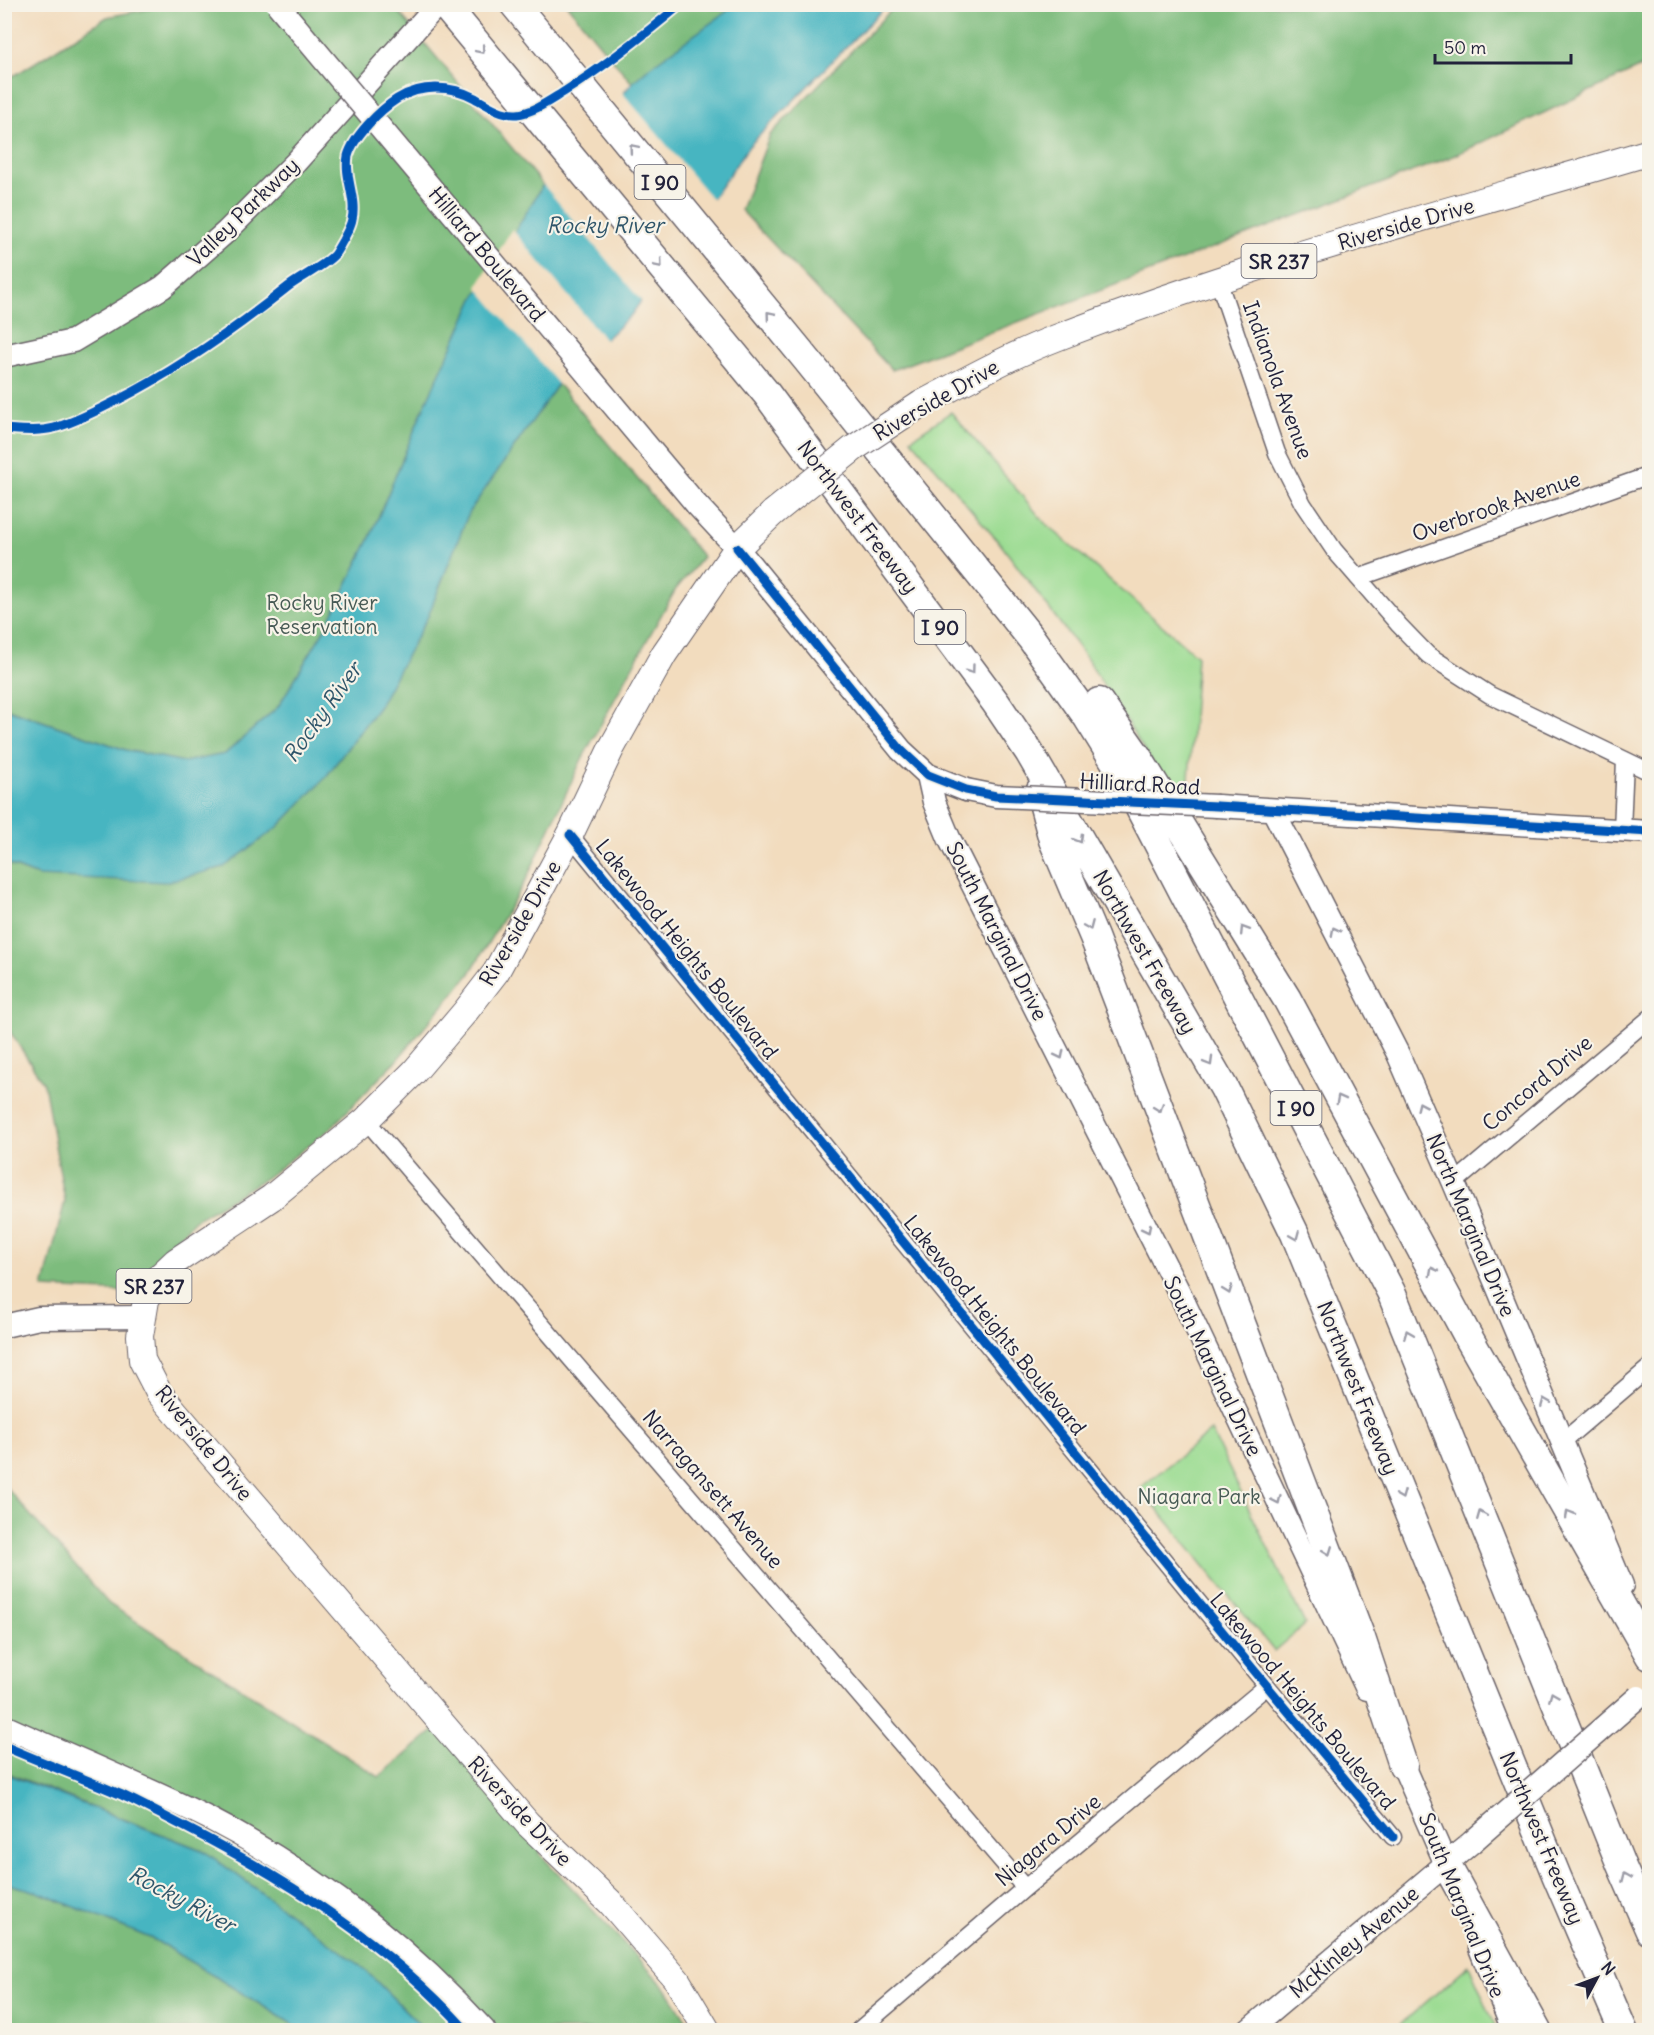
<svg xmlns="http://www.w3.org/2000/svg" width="1654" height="2035" font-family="Delius,sans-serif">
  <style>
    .green { fill: #9cdc93; stroke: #5f7f67; stroke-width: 1.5 }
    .forest { fill: #7dbc7d; stroke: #506f5c; stroke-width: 1.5 }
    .water { fill: #47b5c1; stroke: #346c7e; stroke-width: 1.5 }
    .pier { fill: #f2dcbe }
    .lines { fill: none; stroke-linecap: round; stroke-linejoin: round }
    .street-casing { stroke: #6b6369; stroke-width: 19 }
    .secondary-casing { stroke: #6b6369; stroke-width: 25 }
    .primary-casing { stroke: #6b6369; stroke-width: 28 }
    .highway-casing { stroke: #6b6369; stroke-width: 31 }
    .street { stroke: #fff; stroke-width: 16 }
    .secondary { stroke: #fff; stroke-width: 22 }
    .primary { stroke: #fff; stroke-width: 26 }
    .highway { stroke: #fff; stroke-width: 28 }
    .secondary-bridge-casing { stroke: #6b6369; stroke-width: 25; stroke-linecap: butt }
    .primary-bridge-casing { stroke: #6b6369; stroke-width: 28; stroke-linecap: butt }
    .secondary-bridge { stroke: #fff; stroke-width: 22 }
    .primary-bridge { stroke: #fff; stroke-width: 26 }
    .cycleway-casing { stroke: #f7f3e8; stroke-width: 13 }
    .cycleway { stroke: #0057b8; stroke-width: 9 }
    .oneway { stroke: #9c9ca7 }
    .labels { text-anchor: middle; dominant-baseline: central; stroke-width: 4.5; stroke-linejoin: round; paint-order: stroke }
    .shield { fill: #f7f3e8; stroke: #62616f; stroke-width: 1.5 }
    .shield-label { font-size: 20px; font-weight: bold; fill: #22223b }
    .street-label { font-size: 21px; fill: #22223b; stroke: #f7f3e8 }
    .park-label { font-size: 21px; fill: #475a55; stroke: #f7f3e8 }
    .water-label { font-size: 22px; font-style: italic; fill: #2f556a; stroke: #f7f3e8 }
  </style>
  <rect width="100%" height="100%" fill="#f7f3e8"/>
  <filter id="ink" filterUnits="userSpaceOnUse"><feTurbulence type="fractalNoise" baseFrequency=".0167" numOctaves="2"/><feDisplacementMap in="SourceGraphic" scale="12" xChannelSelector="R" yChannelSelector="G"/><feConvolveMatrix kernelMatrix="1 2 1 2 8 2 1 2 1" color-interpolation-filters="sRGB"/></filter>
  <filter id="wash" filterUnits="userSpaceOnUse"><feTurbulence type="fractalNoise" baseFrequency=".008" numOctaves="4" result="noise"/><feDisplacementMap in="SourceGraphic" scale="24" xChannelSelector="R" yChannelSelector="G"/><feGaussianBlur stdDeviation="1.35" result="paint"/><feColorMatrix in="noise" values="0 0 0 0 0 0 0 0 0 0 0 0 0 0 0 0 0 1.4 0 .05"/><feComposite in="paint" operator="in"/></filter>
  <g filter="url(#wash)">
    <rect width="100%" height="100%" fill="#f2dcbe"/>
    <!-- green -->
    <path class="green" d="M 951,412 L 1045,523 L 1197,656 L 1188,794 L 1172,794 L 1087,659 L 1002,546 L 911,439 Z
      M 1211,1431 L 1305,1624 L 1274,1651 L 1140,1488 Z
      M 1469,1965 L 1497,2030 L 1394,2030 Z"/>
    <!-- forest -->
    <path class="forest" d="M 169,5 L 393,5 L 543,185 L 474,299 L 421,414 L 369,540 L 326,627 L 278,707 L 225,754 L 184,762 L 126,750 L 5,708 L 4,79 L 17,74 L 107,17 Z
      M 567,5 L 736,5 L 651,66 L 632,83 Z
      M 896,5 L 1649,5 L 1649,63 L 1451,157 L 892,370 L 741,210 L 770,135 Z
      M 558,384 L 703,557 L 676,589 L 646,642 L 581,761 L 526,880 L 469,975 L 396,1061 L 329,1130 L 266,1178 L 195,1220 L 151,1267 L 131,1292 L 43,1288 L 65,1201 L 44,1084 L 5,1024 L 4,863 L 38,876 L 278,827 L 325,778 L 379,706 L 428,616 L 469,512 Z
      M 4,1485 L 109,1604 L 379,1777 L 437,1728 L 548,1844 L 539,1853 L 665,1987 L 693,2030 L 496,2030 L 440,1970 L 430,1983 L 473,2030 L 425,2030 L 360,1965 L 204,1851 L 5,1772 Z
      M 4,1883 L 38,1892 L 155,1940 L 302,2030 L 5,2030 Z"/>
    <!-- water -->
    <path class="water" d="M 736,5 L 887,5 L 749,146 L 632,314 L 558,384 L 469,512 L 428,616 L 379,706 L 325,778 L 278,827 L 224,867 L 166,882 L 38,876 L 5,863 L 4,708 L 126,750 L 184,762 L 225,754 L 278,707 L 326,627 L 369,540 L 421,414 L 474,299 L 543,185 L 632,83 L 651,66 Z
      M 4,1773 L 204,1851 L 360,1965 L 425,2030 L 302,2030 L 155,1940 L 38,1892 L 5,1883 Z"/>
    <!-- pier -->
    <path class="pier" d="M 621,91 L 714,201 L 643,303 L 541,182 Z
      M 512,229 L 607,342 L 560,386 L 477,287 Z"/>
  </g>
  <g filter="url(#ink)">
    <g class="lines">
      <defs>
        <path id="street" d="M 1218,280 L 1277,453 L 1303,504 L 1334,550 L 1399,625 L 1428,655 L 1490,695 L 1650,772
          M 1358,578 L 1650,475
          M 1622,830 L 1625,760
          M 570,835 L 1253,1669 L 1393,1837
          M 366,1120 L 1025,1888
          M 1454,1183 L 1650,1018
          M 1561,1443 L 1650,1367
          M 859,2030 L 1025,1888 L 1267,1686"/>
        <path id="secondary" d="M 4,356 L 73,341 L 163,287 L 226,232 L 296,162 L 438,4
          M 696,504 L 737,548 L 901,750 L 928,775 L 966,790
          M 928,775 L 934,802 L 949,838 L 1181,1296 L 1367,1689
          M 1217,806 L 1650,832
          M 1273,810 L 1398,1054 L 1454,1183 L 1622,1585
          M 4,1326 L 39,1318 L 143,1317
          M 4,1726 C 72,1757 142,1785 208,1818 C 312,1872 406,1944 484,2030
          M 1397,1752 L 1452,1878
          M 1480,1948 L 1513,2030
          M 1249,2030 L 1472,1842"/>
        <path id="primary" d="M 921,404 C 965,381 1009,356 1056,338 C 1249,263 1451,211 1650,152
          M 707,2030 L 677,1980 L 610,1902 L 528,1824 L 159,1393 L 142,1360 L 140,1336 L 146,1300 L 158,1278 L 176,1261 L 271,1198 L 366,1120 L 414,1072 L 465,1012 L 496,972 L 570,835 L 611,749 L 664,654 L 737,548 L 773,513"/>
        <path id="highway" d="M 444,4 L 766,393 L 996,703 L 1029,752 L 1224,1088 L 1295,1234 L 1557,1877 L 1623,2030
          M 514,4 L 807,360 L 1031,638 L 1088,718 L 1119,768 L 1391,1292 L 1621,1865 L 1650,1931
          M 1099,702 L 1137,756 L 1287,999 L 1466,1333 L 1650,1656
          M 1040,791 L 1053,840 L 1094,937 L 1361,1638 L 1403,1765
          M 1446,1864 L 1537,2030"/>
      </defs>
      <!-- street casing -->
      <use href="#street" class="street-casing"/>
      <!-- secondary casing -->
      <use href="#secondary" class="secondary-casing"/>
      <!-- primary casing -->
      <use href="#primary" class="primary-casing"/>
      <!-- highway casing -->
      <use href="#highway" class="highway-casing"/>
      <!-- street -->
      <use href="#street" class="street"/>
      <!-- secondary -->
      <use href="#secondary" class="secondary"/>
      <!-- primary -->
      <use href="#primary" class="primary"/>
      <!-- highway -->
      <use href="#highway" class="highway"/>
      <defs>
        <path id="secondary-bridge" d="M 277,4 L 696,504
          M 966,790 L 996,796 L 1217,806
          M 1472,1842 L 1638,1697"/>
        <path id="primary-bridge" d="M 773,513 L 854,448 L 921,404"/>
      </defs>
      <!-- secondary-bridge casing -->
      <use href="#secondary-bridge" class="secondary-bridge-casing"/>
      <!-- primary-bridge casing -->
      <use href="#primary-bridge" class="primary-bridge-casing"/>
      <!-- secondary-bridge -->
      <use href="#secondary-bridge" class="secondary-bridge"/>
      <!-- primary-bridge -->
      <use href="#primary-bridge" class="primary-bridge"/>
      <defs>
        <path id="cycleway" d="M 4,429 C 21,430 38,432 54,428 C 76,422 96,411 116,401 C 179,369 234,330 289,286 C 301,277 325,265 334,255 C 337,251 340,245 343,240 C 346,234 351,226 352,219 C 357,199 344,177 348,156 C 353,137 381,109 397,99 C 421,84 451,85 475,98 C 487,105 502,115 517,114 C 532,113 549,101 562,93 C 604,67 643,36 681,4
          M 737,548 L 901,750 L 928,775 L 966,790 L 996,796 L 1217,806 L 1650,832
          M 570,835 L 1253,1669 L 1393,1837
          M 4,1746 C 43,1763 83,1778 122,1795 C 144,1805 165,1817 187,1828 C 290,1881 388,1944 466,2030"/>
      </defs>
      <!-- cycleway casing -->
      <use href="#cycleway" class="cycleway-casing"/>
      <!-- cycleway -->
      <use href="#cycleway" class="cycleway"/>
    </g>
    <!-- one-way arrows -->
    <defs><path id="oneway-chevron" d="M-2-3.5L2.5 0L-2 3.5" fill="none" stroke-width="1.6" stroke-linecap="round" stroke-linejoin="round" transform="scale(1.5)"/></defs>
    <g class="oneway">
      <use href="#oneway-chevron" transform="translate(481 50) rotate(50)"/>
      <use href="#oneway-chevron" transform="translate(633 148) rotate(-130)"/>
      <use href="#oneway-chevron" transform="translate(659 264) rotate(50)"/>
      <use href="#oneway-chevron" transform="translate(770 315) rotate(-130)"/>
      <use href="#oneway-chevron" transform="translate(971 670) rotate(54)"/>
      <use href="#oneway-chevron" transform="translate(1079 839) rotate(60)"/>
      <use href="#oneway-chevron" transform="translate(1089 926) rotate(67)"/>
      <use href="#oneway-chevron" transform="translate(1244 930) rotate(-122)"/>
      <use href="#oneway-chevron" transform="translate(1335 931) rotate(-117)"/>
      <use href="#oneway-chevron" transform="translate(1060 1055) rotate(63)"/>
      <use href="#oneway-chevron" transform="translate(1209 1062) rotate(60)"/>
      <use href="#oneway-chevron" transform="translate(1340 1099) rotate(-118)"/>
      <use href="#oneway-chevron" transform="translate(1421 1106) rotate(-114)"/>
      <use href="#oneway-chevron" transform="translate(1159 1108) rotate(69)"/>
      <use href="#oneway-chevron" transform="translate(1147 1229) rotate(63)"/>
      <use href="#oneway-chevron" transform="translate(1295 1236) rotate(67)"/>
      <use href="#oneway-chevron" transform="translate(1433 1271) rotate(-118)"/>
      <use href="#oneway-chevron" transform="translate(1228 1290) rotate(69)"/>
      <use href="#oneway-chevron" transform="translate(1408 1334) rotate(-112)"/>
      <use href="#oneway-chevron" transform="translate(1545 1402) rotate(-112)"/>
      <use href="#oneway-chevron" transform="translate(1401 1495) rotate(68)"/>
      <use href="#oneway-chevron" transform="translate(1277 1500) rotate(65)"/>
      <use href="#oneway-chevron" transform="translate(1569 1514) rotate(-120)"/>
      <use href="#oneway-chevron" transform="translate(1481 1515) rotate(-112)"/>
      <use href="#oneway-chevron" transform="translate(1328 1551) rotate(69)"/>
      <use href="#oneway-chevron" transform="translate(1553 1696) rotate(-112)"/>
      <use href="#oneway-chevron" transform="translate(1626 1877) rotate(-113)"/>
    </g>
  </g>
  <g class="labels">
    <!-- shield labels -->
    <g class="shield">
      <rect x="634.5" y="165" width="51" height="34" rx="4.5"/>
      <rect x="1241.5" y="244" width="75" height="34" rx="4.5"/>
      <rect x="914.5" y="610" width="51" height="34" rx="4.5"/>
      <rect x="1270.5" y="1091" width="51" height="34" rx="4.5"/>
      <rect x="116.5" y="1269" width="75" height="34" rx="4.5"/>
    </g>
    <g class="shield-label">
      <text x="660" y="182">I 90</text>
      <text x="1279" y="261">SR 237</text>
      <text x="940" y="627">I 90</text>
      <text x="1296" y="1108">I 90</text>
      <text x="154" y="1286">SR 237</text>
    </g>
    <!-- street labels -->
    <g class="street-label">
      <text transform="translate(243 212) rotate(-44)">Valley Parkway</text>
      <text transform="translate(1406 224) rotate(-16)">Riverside Drive</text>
      <text transform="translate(487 254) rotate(50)">Hilliard Boulevard</text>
      <text transform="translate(1278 380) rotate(70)">Indianola Avenue</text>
      <text transform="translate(936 400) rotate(-30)">Riverside Drive</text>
      <text transform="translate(1496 506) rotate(-19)">Overbrook Avenue</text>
      <text transform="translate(858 517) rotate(53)">Northwest Freeway</text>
      <text transform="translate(1140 784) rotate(3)">Hilliard Road</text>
      <text transform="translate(520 923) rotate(-60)">Riverside Drive</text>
      <text transform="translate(997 931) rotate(63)">South Marginal Drive</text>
      <text transform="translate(687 949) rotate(51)">Lakewood Heights Boulevard</text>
      <text transform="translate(1145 952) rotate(60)">Northwest Freeway</text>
      <text transform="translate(1537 1083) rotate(-40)">Concord Drive</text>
      <text transform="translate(1471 1225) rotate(67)">North Marginal Drive</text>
      <text transform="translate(995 1325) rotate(51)">Lakewood Heights Boulevard</text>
      <text transform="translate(1213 1366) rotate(64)">South Marginal Drive</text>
      <text transform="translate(1358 1388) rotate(68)">Northwest Freeway</text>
      <text transform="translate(204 1443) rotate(51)">Riverside Drive</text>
      <text transform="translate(713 1489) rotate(49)">Narragansett Avenue</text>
      <text transform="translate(1303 1701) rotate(50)">Lakewood Heights Boulevard</text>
      <text transform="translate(520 1811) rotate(47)">Riverside Drive</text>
      <text transform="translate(1542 1838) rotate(67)">Northwest Freeway</text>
      <text transform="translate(1048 1840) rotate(-40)">Niagara Drive</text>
      <text transform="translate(1462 1905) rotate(68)">South Marginal Drive</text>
      <text transform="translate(1354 1942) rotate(-40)">McKinley Avenue</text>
    </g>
    <!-- park labels -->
    <g class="park-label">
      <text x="322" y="602">Rocky River<tspan x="322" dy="24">Reservation</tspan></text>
      <text x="1199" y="1496">Niagara Park</text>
    </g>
    <!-- water labels -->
    <g class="water-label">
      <text x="605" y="225">Rocky River</text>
      <text transform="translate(322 712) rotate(-54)">Rocky River</text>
      <text transform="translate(182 1899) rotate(28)">Rocky River</text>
    </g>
  </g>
  <!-- margin -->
  <rect width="1654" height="2035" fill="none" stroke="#f7f3e8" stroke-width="24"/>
  <!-- north arrow -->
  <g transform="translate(1597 1978) rotate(49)" stroke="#f7f3e8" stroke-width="4.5" paint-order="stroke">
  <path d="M0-4.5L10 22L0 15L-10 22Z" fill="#22223b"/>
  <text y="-9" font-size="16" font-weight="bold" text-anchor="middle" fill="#22223b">N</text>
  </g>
  <!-- scale -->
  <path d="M1435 54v9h136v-9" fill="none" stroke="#22223b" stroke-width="3"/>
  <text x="1444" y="54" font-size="18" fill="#22223b" stroke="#f7f3e8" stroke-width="4.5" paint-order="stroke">50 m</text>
</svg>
